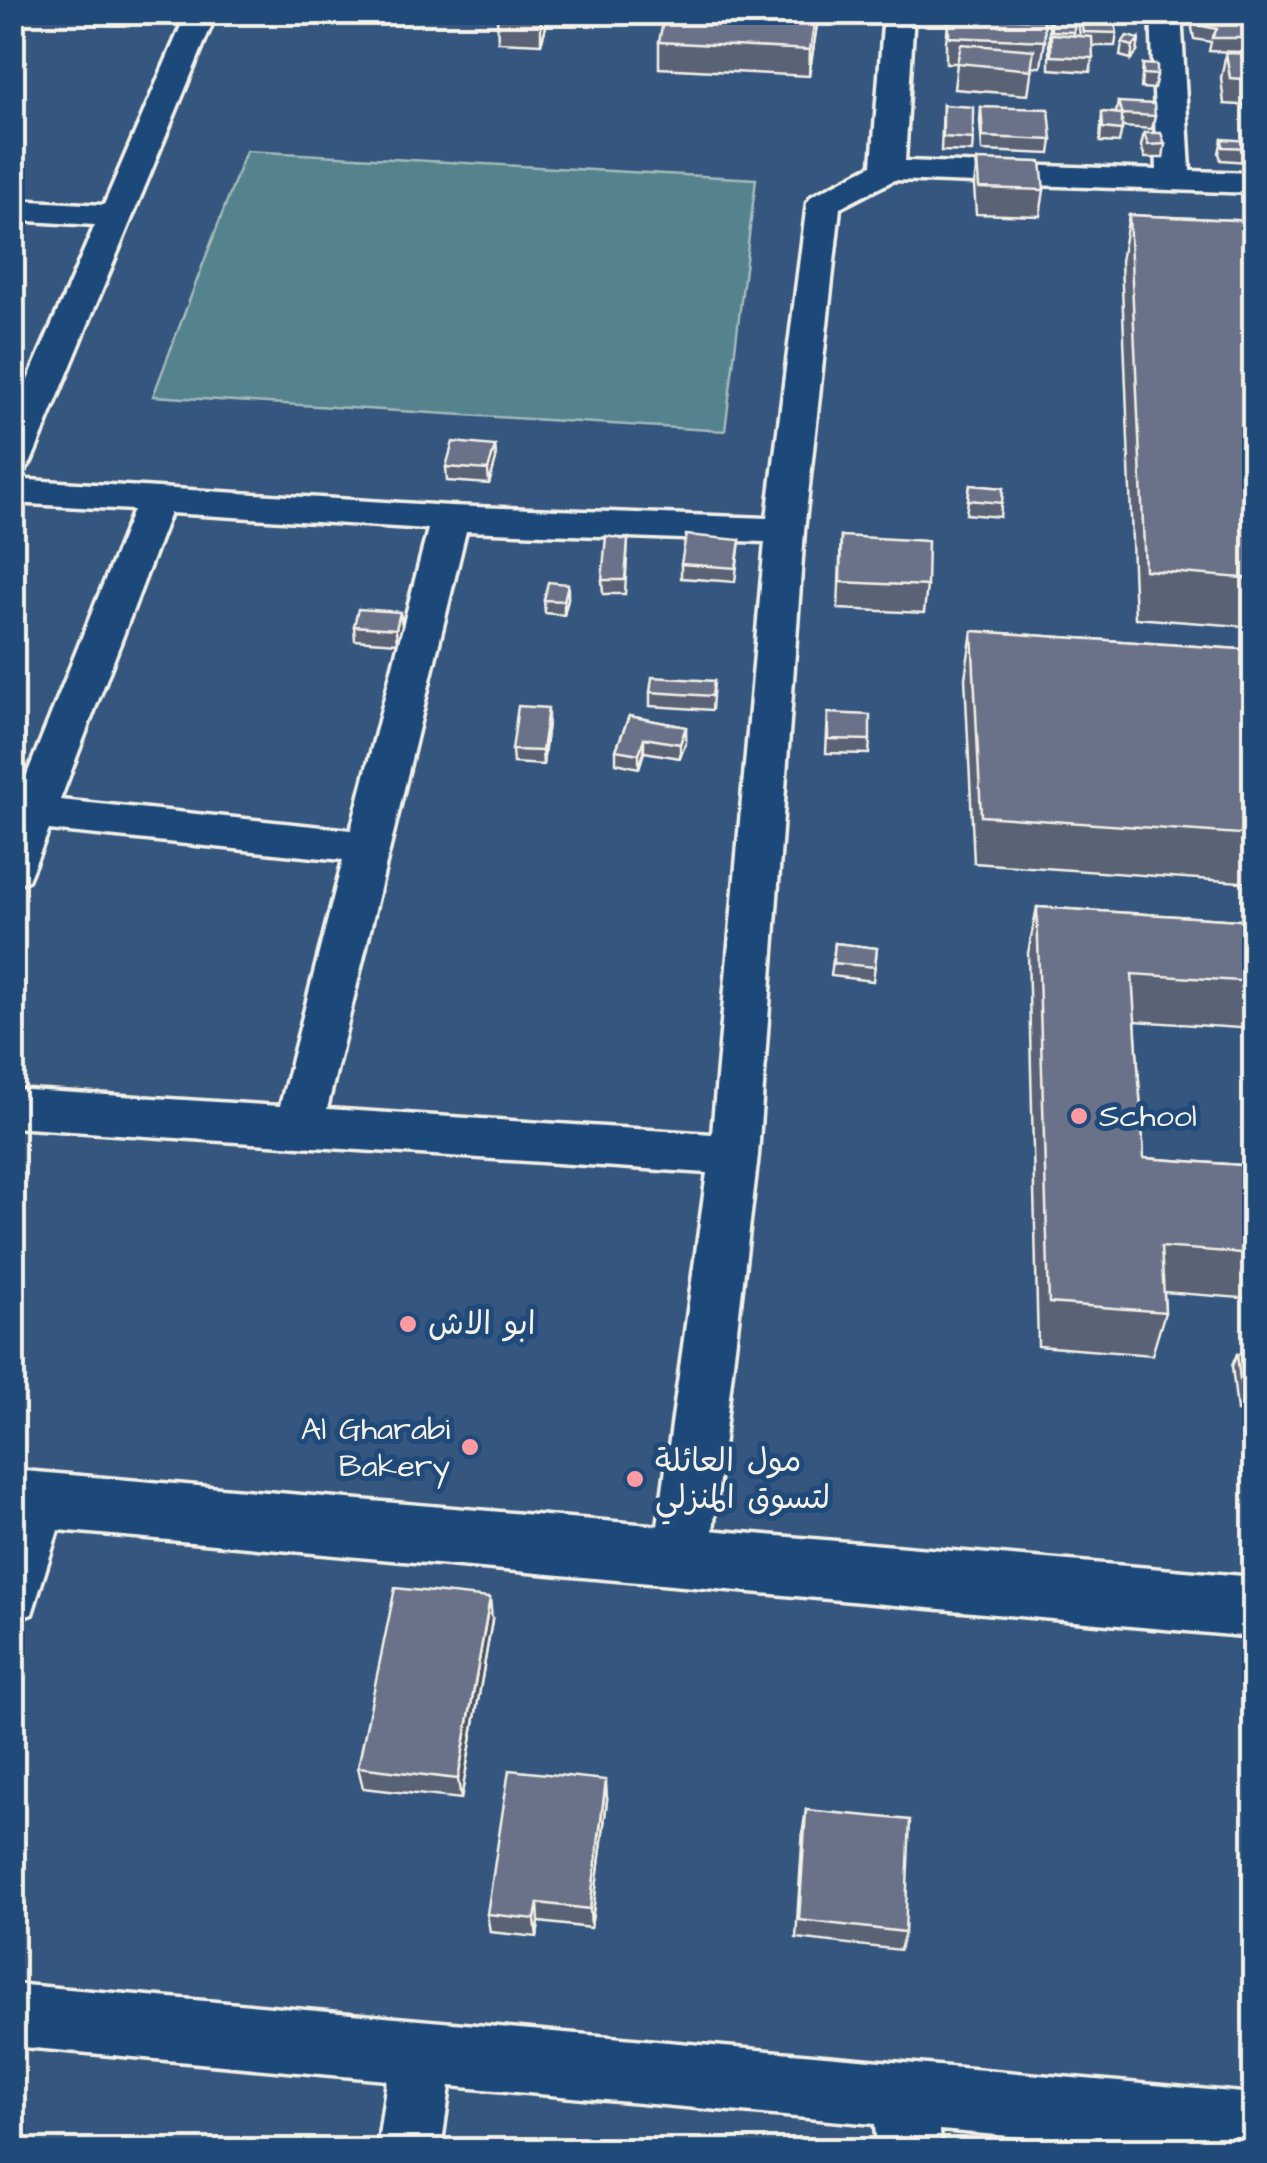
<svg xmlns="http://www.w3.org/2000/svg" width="1267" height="2163" font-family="'Architects Daughter','Playpen Sans Arabic',sans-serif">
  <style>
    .green { fill: #55838d; stroke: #a4baba; stroke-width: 2.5 }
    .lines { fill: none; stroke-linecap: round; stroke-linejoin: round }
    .street-casing { stroke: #f4f1e8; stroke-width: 7 }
    .secondary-casing { stroke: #f4f1e8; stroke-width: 7 }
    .street { fill: #1f4a7a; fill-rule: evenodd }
    .secondary { fill: #1f4a7a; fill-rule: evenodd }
    .wall { fill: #5a6276; stroke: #f4f1e8; stroke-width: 2.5; fill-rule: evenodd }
    .shaded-wall { fill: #4a5060; stroke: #f4f1e8; stroke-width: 2.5 }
    .building { fill: #697289; stroke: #f4f1e8; stroke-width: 2.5 }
    .poi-dot { fill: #ff9aa2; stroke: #1f4a7a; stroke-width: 4 }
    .labels { text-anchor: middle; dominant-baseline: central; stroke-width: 10; stroke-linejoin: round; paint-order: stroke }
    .poi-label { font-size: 32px; fill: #f4f1e8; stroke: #1f4a7a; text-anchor: start }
  </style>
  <rect width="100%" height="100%" fill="#35567e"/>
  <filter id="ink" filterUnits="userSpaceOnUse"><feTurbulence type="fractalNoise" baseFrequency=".01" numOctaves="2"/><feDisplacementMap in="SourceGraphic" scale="20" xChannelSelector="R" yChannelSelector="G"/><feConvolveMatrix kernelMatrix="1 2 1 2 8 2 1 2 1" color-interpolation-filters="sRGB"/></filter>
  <g filter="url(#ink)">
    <!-- green -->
    <path class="green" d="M 246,151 L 756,179 L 725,431 L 153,396 Z"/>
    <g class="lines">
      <defs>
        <path id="street" d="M 187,12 L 217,12 L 31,462 L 25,470 L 12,473 L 12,417 L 95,225 L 12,220 L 12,200 L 104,205 Z
          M 884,12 L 914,12 L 905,161 L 1157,170 L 1151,12 L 1181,12 L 1190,171 L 1254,173 L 1254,193 L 894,180 L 840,208 L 804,531 L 758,1155 L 710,1555 L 702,1573 L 682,1580 L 662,1573 L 654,1555 L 707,1173 L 12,1127 L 12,1089 L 280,1106 L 343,860 L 49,830 L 28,880 L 12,885 L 12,812 L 133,510 L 12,503 L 12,479 L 450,506 L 767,518 L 807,203 L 812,196 L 872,165 ZM 170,513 L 428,529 L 351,830 L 60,800 ZM 466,531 L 765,542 L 712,1134 L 327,1109 Z
          M 40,1477 L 59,1484 L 67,1501 L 32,1614 L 12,1621 L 12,1502 L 21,1484 Z
          M 12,1984 L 1254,2094 L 1254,2150 L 1168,2150 L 940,2130 L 941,2150 L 877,2150 L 875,2124 L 450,2086 L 441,2150 L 377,2150 L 387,2080 L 12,2046 Z"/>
        <path id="secondary" d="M 12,1470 L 1254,1577 L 1254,1637 L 12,1526 Z"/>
      </defs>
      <!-- street casing -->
      <use href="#street" class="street-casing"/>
      <!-- secondary casing -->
      <use href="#secondary" class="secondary-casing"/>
      <!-- street -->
      <use href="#street" class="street"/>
      <!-- secondary -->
      <use href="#secondary" class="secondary"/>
    </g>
    <!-- wall -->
    <path class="wall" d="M 550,12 L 541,44 L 498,42 L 497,16 Z
      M 819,12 L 809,76 L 659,68 L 659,42 L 765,21 Z
      M 1026,12 L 1046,12 L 1045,18 L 1027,18 Z
      M 1048,12 L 1144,12 L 1137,24 L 1115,25 L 1117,33 L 1115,46 L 1092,46 L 1093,58 L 1090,72 L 1049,69 L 1049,22 L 1047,22 ZM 1074,23 L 1078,23 L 1080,36 L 1074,36 Z
      M 1194,15 L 1254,16 L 1254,41 L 1246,41 L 1244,52 L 1209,51 L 1211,42 L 1194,39 L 1192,28 Z
      M 949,16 L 1045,41 L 1041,67 L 1032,67 L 1028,95 L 954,89 L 957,63 L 946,63 L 946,41 Z
      M 1139,39 L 1137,52 L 1131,59 L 1120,56 L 1122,43 Z
      M 1226,53 L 1254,54 L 1254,106 L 1224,104 L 1221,78 Z
      M 1143,64 L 1157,75 L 1154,89 L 1141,88 Z
      M 1118,102 L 1155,116 L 1152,129 L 1122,127 L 1119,143 L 1100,142 L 1102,112 L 1116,113 Z
      M 943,105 L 973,139 L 972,152 L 941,151 Z
      M 981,107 L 1052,140 L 1050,154 L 982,151 L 980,121 Z
      M 1144,133 L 1165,144 L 1163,158 L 1145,158 L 1141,146 Z
      M 1222,139 L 1250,148 L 1247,162 L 1221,160 L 1219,153 Z
      M 977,160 L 1044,190 L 1040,216 L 976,214 L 974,186 Z
      M 1129,215 L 1254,221 L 1254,627 L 1135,618 L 1121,261 Z
      M 495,446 L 496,459 L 489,484 L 447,481 L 446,467 Z
      M 970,485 L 1003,488 L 1000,517 L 966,514 Z
      M 841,536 L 927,586 L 924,613 L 838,609 Z
      M 628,540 L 625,594 L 603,594 L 602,580 Z
      M 740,540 L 735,582 L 681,578 L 681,564 Z
      M 568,598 L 564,615 L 545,613 L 544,600 Z
      M 354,626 L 402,626 L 397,643 L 355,640 Z
      M 972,631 L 1254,650 L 1254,883 L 974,863 L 965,678 Z
      M 714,681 L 712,710 L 650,706 L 650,692 Z
      M 828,713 L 870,740 L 869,754 L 826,753 Z
      M 629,716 L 686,727 L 686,741 L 680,758 L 644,752 L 639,768 L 616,763 L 616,750 Z
      M 548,722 L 543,765 L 513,763 L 512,750 Z
      M 1037,907 L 1254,921 L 1254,1029 L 1135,1021 L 1144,1158 L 1254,1166 L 1254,1299 L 1164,1292 L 1165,1312 L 1152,1355 L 1038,1346 L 1028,953 Z
      M 835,943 L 877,948 L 873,981 L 831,976 Z
      M 1237,1354 L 1254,1355 L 1254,1412 L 1237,1411 L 1232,1366 Z
      M 492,1620 L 461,1799 L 363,1788 L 358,1767 Z
      M 607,1800 L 591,1928 L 539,1922 L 537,1937 L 490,1932 L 487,1914 Z
      M 806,1810 L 905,1932 L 900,1950 L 796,1938 L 803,1829 Z"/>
    <!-- shaded-wall -->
    <path class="shaded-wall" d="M 542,12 L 550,12 L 541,44 L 541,19 Z
      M 816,12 L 819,12 L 809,76 L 810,50 Z
      M 1139,12 L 1144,12 L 1137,24 Z
      M 1139,39 L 1137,52 L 1131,59 L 1133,46 Z
      M 495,446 L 496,459 L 489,484 L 488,470 Z
      M 568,584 L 568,598 L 564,615 L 564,601 Z
      M 400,612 L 402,626 L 397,643 L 396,629 Z
      M 548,708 L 548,722 L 543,765 L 542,751 Z
      M 686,727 L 686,741 L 680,758 L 680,744 Z
      M 644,738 L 644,752 L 639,768 L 639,754 Z
      M 490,1598 L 492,1620 L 461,1799 L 458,1779 Z
      M 606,1780 L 607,1800 L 591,1928 L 590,1909 Z
      M 538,1903 L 539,1922 L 537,1937 L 535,1919 Z"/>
    <!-- building -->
    <path class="building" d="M 498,12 L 542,12 L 541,19 L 497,16 Z
      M 767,12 L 816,12 L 810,50 L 659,42 L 664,16 L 765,21 Z
      M 1051,12 L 1074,13 L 1074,32 L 1051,31 Z
      M 1080,12 L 1113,12 L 1117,33 L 1083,32 Z
      M 1194,15 L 1254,16 L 1254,27 L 1244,27 L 1247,38 L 1212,38 L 1217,29 L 1197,25 Z
      M 949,16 L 1044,20 L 1045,41 L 949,37 Z
      M 1051,34 L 1092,37 L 1093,58 L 1051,56 Z
      M 1127,36 L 1139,39 L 1133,46 L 1122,43 Z
      M 961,44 L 1034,50 L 1031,70 L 957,63 Z
      M 1226,53 L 1254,54 L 1254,80 L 1230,78 Z
      M 1143,64 L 1157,65 L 1157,75 L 1143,74 Z
      M 1118,102 L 1154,104 L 1155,116 L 1122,114 L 1122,130 L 1103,128 L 1102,112 L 1122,114 Z
      M 943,105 L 973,107 L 973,139 L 943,137 Z
      M 981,107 L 1049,109 L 1052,140 L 983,137 Z
      M 1144,133 L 1161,133 L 1165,144 L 1148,145 Z
      M 1222,139 L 1249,141 L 1250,148 L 1223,147 Z
      M 977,160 L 1041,162 L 1044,190 L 979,188 Z
      M 1129,215 L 1254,221 L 1254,579 L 1145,570 Z
      M 453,442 L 495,446 L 488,470 L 446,467 Z
      M 970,485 L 1003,488 L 1002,503 L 968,500 Z
      M 686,535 L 740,540 L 736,568 L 681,564 Z
      M 606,536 L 628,540 L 625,580 L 602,580 Z
      M 841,536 L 928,541 L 927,586 L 840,582 Z
      M 548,582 L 568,584 L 564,601 L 544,600 Z
      M 358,609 L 400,612 L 396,629 L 354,626 Z
      M 972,631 L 1254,650 L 1254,835 L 981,816 Z
      M 652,677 L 714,681 L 712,696 L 650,692 Z
      M 518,706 L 548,708 L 542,751 L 512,750 Z
      M 828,713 L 870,715 L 870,740 L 828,739 Z
      M 629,716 L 686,727 L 680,744 L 644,738 L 639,754 L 616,750 Z
      M 1037,907 L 1254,921 L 1254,982 L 1132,974 L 1144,1158 L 1254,1166 L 1254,1254 L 1161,1247 L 1165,1312 L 1049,1303 Z
      M 835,943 L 877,948 L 875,967 L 833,963 Z
      M 1237,1354 L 1254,1355 L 1254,1399 L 1242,1398 Z
      M 395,1588 L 490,1598 L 458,1779 L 358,1767 Z
      M 509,1770 L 606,1780 L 590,1909 L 538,1903 L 535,1919 L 487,1914 Z
      M 806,1810 L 910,1820 L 905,1932 L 799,1920 Z"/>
  </g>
  <!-- markers -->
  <g class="poi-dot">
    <circle cx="1079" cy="1116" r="10"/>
    <circle cx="408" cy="1324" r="10"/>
    <circle cx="470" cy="1447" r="10"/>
    <circle cx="635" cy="1479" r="10"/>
  </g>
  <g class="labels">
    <!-- poi labels -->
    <g class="poi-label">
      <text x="1099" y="1116">School</text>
      <text x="428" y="1324">ابو الاش</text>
      <text x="450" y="1429" text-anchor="end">Al Gharabi<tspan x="450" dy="37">Bakery</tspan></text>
      <text x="655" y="1461">مول العائلة<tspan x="655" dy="37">لتسوق المنزلي</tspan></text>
    </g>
  </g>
  <!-- margin -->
  <rect width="1267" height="2163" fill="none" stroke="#1f4a7a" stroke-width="50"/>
  <rect x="25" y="25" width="1217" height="2113" fill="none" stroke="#f4f1e8" stroke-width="4" filter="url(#ink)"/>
</svg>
